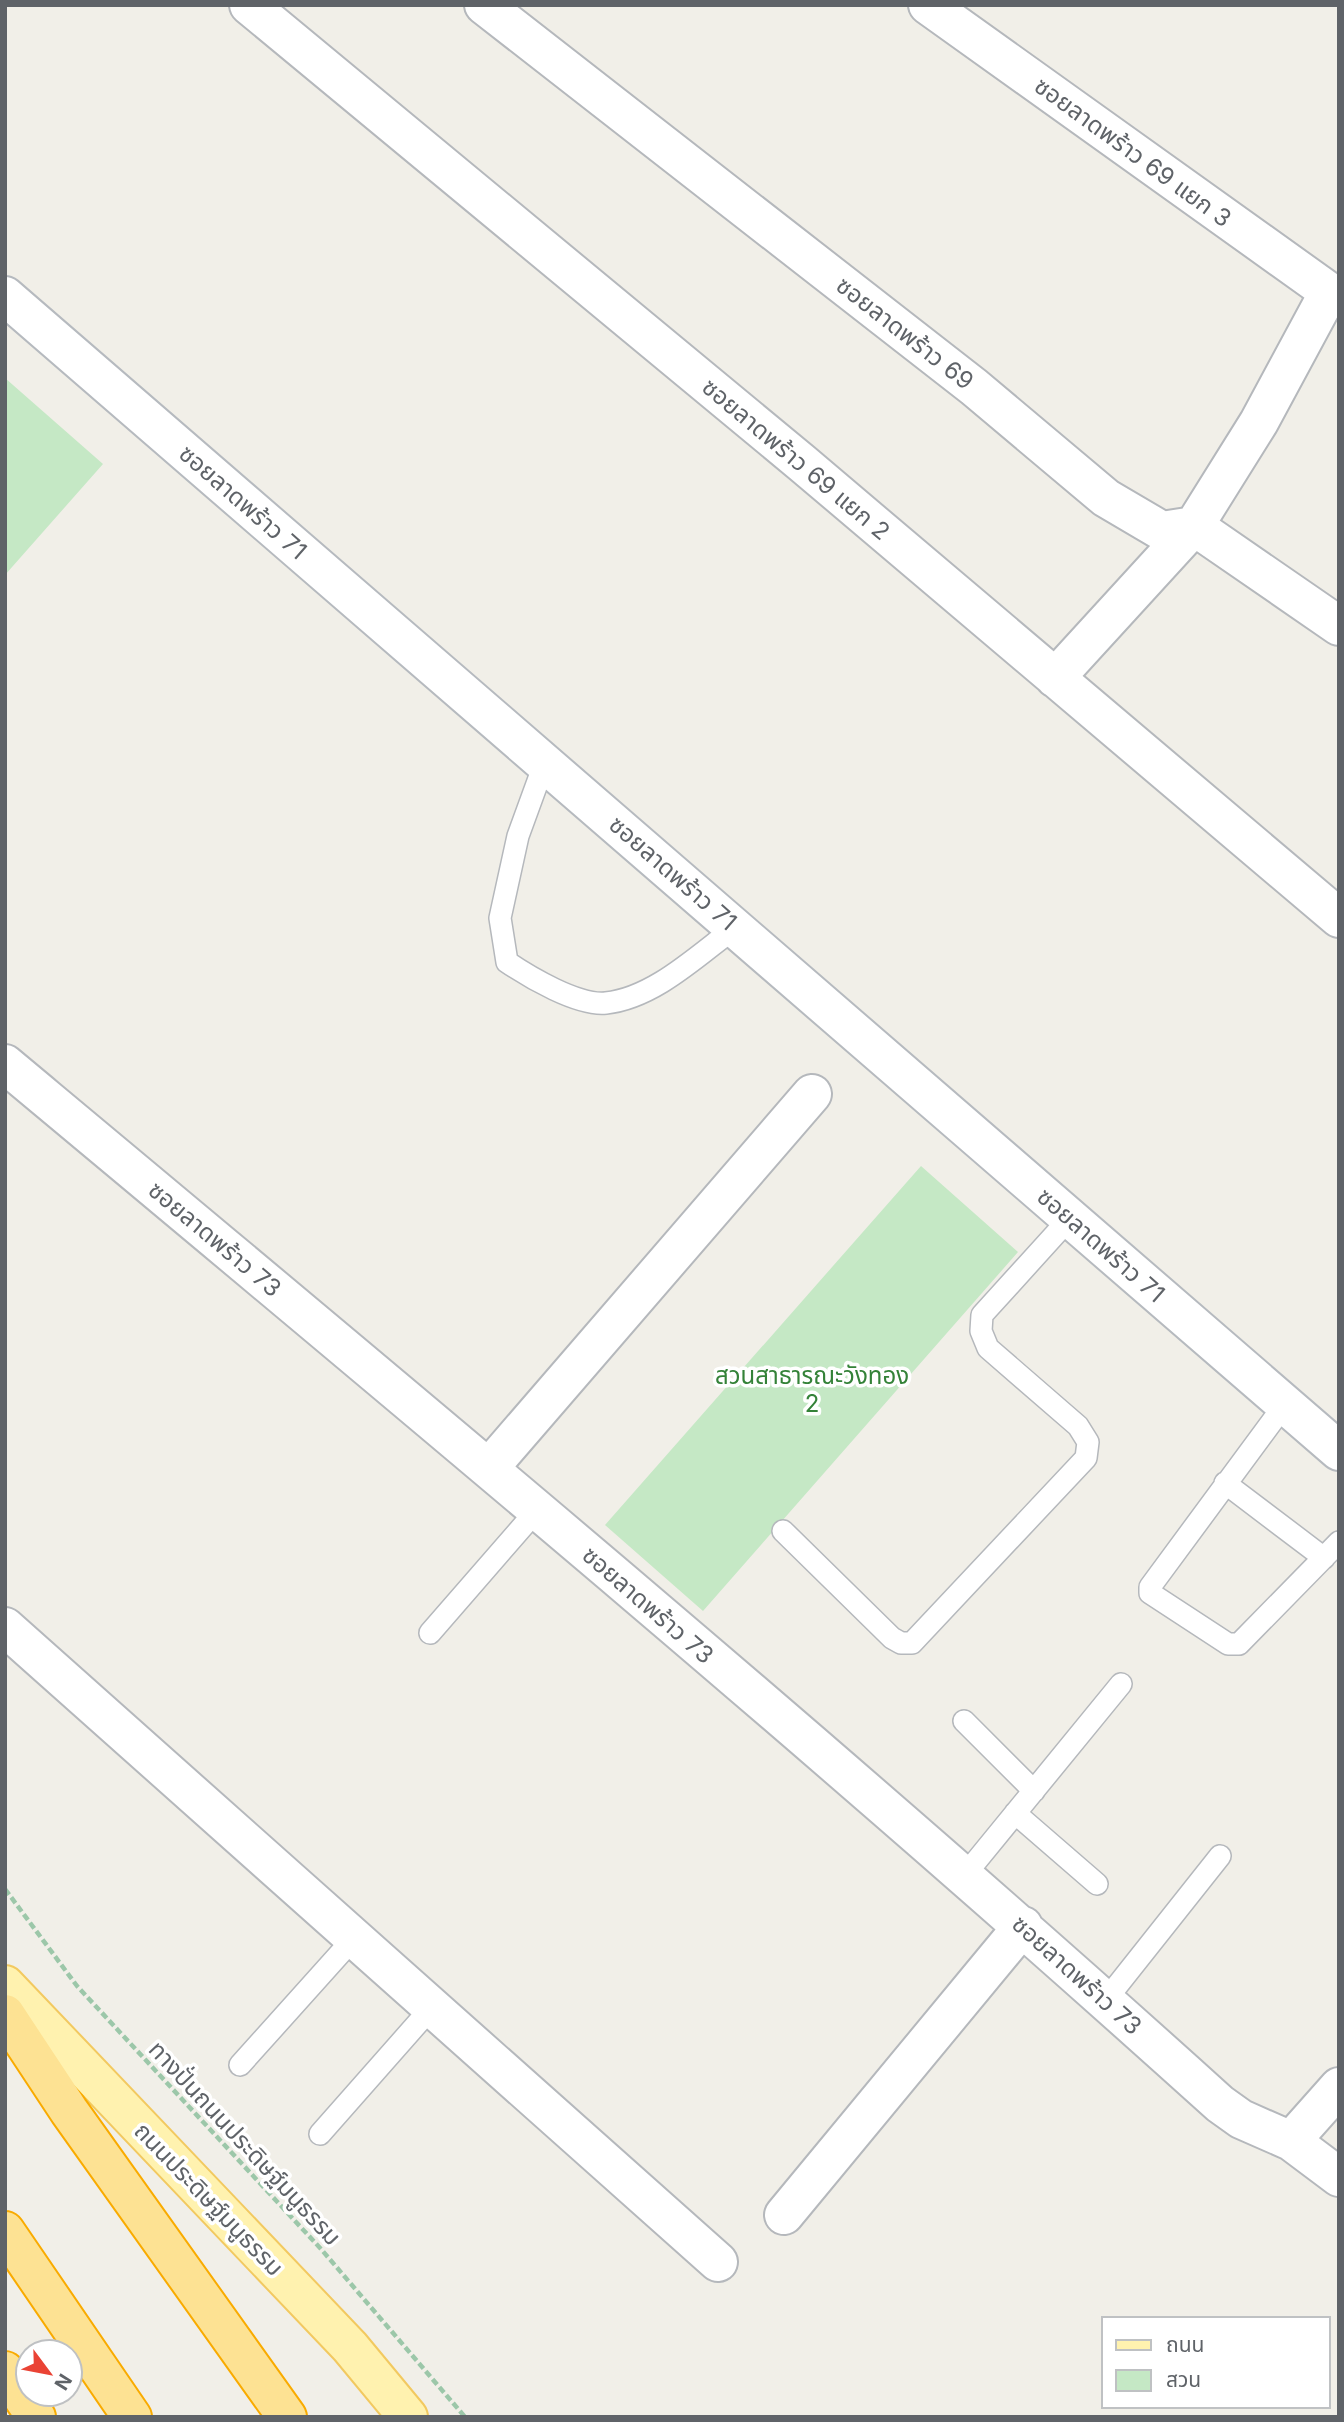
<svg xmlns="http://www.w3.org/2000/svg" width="1344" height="2422" font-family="Inter,'Noto Sans Thai',sans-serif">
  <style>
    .green { fill: #c5e8c5 }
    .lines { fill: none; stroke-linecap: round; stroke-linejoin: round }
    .lane-casing { stroke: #b5b8bc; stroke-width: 24 }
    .street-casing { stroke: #b5b8bc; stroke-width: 42 }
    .secondary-casing { stroke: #b6babf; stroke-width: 42 }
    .primary-casing { stroke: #f2c960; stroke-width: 42 }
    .highway-casing { stroke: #f9ab00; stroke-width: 42 }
    .path { stroke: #9cc7a9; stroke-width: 4.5; stroke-dasharray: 7 3.5; stroke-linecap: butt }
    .lane { stroke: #fff; stroke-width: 21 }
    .street { stroke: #fff; stroke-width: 38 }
    .secondary { stroke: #fff; stroke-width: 38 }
    .primary { stroke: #fff2af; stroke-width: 38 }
    .highway { stroke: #fde293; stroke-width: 38 }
    .labels { text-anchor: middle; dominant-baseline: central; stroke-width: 7; stroke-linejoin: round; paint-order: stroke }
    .street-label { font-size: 24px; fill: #5f6368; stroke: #fff }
    .park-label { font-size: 24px; fill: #348238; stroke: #fff }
  </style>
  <rect width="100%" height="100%" fill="#f1efe8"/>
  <!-- green -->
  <path class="green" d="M 5,378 L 103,464 L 5,575 Z
    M 921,1166 L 1018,1252 L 703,1611 L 605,1525 Z"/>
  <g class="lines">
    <defs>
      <path id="lane" d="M 545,762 L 518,836 L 500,918 L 507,962 C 529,977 578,1006 606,1003 C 654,998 698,955 736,927
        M 1285,1404 L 1150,1587 L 1150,1593 L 1228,1644 L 1239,1644 L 1339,1542
        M 1225,1483 L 1324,1558
        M 783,1531 L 892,1638 L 901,1643 L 912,1643 L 1086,1458 L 1088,1442 L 1078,1426 L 988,1348 L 981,1331 L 982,1315 L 1070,1218
        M 430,1633 L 537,1510
        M 964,1721 L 1034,1791
        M 1015,1813 L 1097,1884
        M 964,1876 L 1121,1684
        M 1105,2001 L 1220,1856
        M 240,2065 L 354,1938
        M 320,2134 L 432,2007"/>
      <path id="street" d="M 249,5 L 802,463 L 1339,918
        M 484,5 L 974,387 L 1106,498 L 1162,531 L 1194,526 L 1339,626
        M 928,5 L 1339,299
        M 1055,678 L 1194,526 L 1259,422 L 1329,292
        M 5,1064 C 415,1406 825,1747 1220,2104 L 1241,2119 L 1291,2141 L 1339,2177
        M 489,1468 L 812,1094
        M 5,1627 L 718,2262
        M 1291,2141 L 1339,2087
        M 784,2215 L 1023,1926"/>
      <path id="secondary" d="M 5,296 L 1339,1451"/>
      <path id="primary" d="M 5,1985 L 350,2347 L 408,2417"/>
      <path id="highway" d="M 5,2014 L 69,2111 L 287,2417
        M 5,2231 L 132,2417
        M 5,2371 L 36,2417"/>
    </defs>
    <!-- lane casing -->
    <use href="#lane" class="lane-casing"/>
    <!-- street casing -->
    <use href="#street" class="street-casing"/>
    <!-- secondary casing -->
    <use href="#secondary" class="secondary-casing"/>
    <!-- primary casing -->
    <use href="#primary" class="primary-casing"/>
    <!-- highway casing -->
    <use href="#highway" class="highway-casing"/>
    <!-- path -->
    <path class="path" d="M 5,1889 L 77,1986 L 321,2249 L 465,2417"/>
    <!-- lane -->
    <use href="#lane" class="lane"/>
    <!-- street -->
    <use href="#street" class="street"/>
    <!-- secondary -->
    <use href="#secondary" class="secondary"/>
    <!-- primary -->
    <use href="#primary" class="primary"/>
    <!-- highway -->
    <use href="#highway" class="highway"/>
  </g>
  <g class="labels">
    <!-- street labels -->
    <g class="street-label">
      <text transform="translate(1133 152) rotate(36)">ซอยลาดพร้าว 69 แยก 3</text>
      <text transform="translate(905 333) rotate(38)">ซอยลาดพร้าว 69</text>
      <text transform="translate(796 459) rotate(40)">ซอยลาดพร้าว 69 แยก 2</text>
      <text transform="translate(243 502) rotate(41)">ซอยลาดพร้าว 71</text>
      <text transform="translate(673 873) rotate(41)">ซอยลาดพร้าว 71</text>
      <text transform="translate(215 1239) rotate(40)">ซอยลาดพร้าว 73</text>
      <text transform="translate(1101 1245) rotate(41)">ซอยลาดพร้าว 71</text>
      <text transform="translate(648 1605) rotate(41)">ซอยลาดพร้าว 73</text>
      <text transform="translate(1077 1975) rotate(42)">ซอยลาดพร้าว 73</text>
      <text transform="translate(245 2143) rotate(47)">ทางปั่นถนนประดิษฐ์มนูธรรม</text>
      <text transform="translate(209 2199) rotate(46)">ถนนประดิษฐ์มนูธรรม</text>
    </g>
    <!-- park labels -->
    <g class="park-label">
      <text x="812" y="1375">สวนสาธารณะวังทอง<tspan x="812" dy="28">2</tspan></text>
    </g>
  </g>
  <!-- border -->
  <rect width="1344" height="2422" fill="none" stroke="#5f6368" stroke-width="14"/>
  <!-- legend -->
  <rect x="1102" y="2317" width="228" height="91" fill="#ffffff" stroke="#bfc1c3" stroke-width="2"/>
  <rect x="1116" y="2340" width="35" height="10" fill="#fff2af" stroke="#bfc1c3" stroke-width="2"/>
  <text x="1166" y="2352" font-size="21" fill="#5f6368">ถนน</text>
  <rect x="1116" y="2370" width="35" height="21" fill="#c5e8c5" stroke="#bfc1c3" stroke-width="2"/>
  <text x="1166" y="2387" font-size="21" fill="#5f6368">สวน</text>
  <!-- north arrow -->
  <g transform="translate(49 2373) rotate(122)"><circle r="33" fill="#ffffff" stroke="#bfc1c3" stroke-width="2"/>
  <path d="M0-5L12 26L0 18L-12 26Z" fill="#ea4335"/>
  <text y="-10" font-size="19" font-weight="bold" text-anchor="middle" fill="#5f6368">N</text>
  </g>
</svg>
